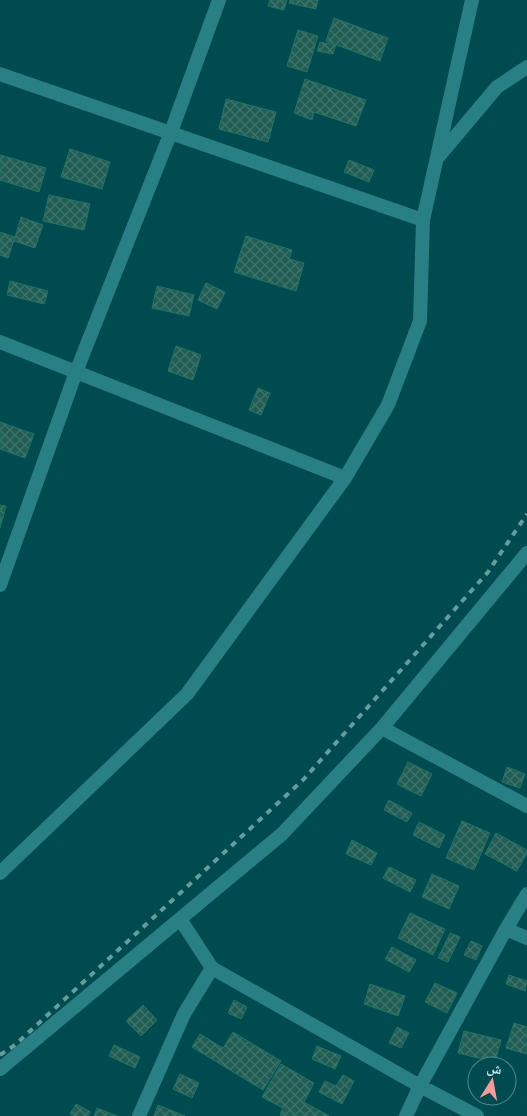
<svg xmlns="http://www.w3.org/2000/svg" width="527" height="1116" font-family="Bitter,'Noto Naskh Arabic',serif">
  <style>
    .building { fill: url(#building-cross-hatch); stroke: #227467 }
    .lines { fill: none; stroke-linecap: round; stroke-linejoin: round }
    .minor { stroke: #287f84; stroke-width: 14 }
    .rail { stroke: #659c9f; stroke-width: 4; stroke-dasharray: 6 6; stroke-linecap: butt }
  </style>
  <defs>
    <pattern id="building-cross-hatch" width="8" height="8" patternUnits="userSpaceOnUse" patternTransform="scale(1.25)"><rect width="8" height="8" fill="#215d53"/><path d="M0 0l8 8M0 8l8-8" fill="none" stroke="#3f746c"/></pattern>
  </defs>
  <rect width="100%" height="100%" fill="#004b4f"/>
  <!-- building -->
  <path class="building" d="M 270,0 L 287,0 L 284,10 L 268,6 Z
    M 290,0 L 318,0 L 316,9 L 289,3 Z
    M 334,18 L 388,38 L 380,61 L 326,41 Z
    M 298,30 L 318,36 L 307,72 L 287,66 Z
    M 320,42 L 336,45 L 333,54 L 317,51 Z
    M 305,79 L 366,100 L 356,126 L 314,112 L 312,120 L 294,113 Z
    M 226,99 L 276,112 L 268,142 L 219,129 Z
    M 70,149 L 110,162 L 102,189 L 61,177 Z
    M 0,155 L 46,168 L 39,192 L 0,180 Z
    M 349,160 L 374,170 L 369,182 L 344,172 Z
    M 49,195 L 90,204 L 84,230 L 43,221 Z
    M 21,217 L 43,225 L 35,248 L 14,241 Z
    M 0,232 L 15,237 L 8,258 L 0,255 Z
    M 246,236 L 292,250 L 289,259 L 304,263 L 296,291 L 234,272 Z
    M 10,281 L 48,291 L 44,304 L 7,295 Z
    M 206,283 L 225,292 L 217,309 L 198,300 Z
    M 157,286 L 194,295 L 189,316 L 152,308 Z
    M 176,346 L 201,355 L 193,380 L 168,371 Z
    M 258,388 L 270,393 L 261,415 L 249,410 Z
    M 0,422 L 34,434 L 25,458 L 0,449 Z
    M 0,505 L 6,506 L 0,528 Z
    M 408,762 L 432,774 L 421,796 L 397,784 Z
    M 507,767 L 525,774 L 520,788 L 502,782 Z
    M 389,800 L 412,813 L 407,822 L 384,810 Z
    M 462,821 L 490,833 L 474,870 L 446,858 Z
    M 419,822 L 445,835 L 439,848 L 413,835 Z
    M 496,833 L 527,850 L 527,853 L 517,871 L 485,854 Z
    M 352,840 L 377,853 L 371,865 L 346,854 Z
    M 389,867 L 416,880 L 410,892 L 383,878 Z
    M 432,874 L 459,886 L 449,909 L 422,897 Z
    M 410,913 L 445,929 L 433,955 L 398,938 Z
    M 450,933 L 460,937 L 448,962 L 438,958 Z
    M 471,941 L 482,946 L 476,960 L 464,955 Z
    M 392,947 L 416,960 L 409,972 L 385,959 Z
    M 509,975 L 527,981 L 525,991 L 506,984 Z
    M 435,983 L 457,993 L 447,1013 L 425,1002 Z
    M 370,984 L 405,996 L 398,1016 L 364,1004 Z
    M 234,1000 L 247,1007 L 241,1019 L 228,1013 Z
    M 143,1005 L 157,1020 L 141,1036 L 126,1021 Z
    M 514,1023 L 527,1027 L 527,1054 L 506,1048 Z
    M 397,1027 L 409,1033 L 401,1048 L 389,1043 Z
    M 464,1031 L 501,1040 L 495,1062 L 458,1053 Z
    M 233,1032 L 281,1061 L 263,1090 L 192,1047 L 200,1034 L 223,1048 Z
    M 114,1045 L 140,1057 L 135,1068 L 109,1056 Z
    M 317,1046 L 341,1056 L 335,1069 L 312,1059 Z
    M 281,1064 L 314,1083 L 304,1102 L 329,1116 L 281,1116 L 280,1115 L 283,1108 L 262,1097 Z
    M 180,1074 L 199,1083 L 192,1098 L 173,1089 Z
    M 343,1075 L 354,1081 L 342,1104 L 319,1092 L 325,1081 L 336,1086 Z
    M 76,1104 L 91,1112 L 88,1116 L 73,1116 L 70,1114 Z
    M 158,1105 L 185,1116 L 154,1116 Z
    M 97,1108 L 117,1116 L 94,1116 Z"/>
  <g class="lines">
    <!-- minor -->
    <path class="minor" d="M 0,74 L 423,220
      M 439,156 L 497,87 L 527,67
      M 0,342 L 345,478
      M 0,585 L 76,372 L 171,132 L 219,0
      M 382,728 L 527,806
      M 0,873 L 187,694 L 345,478 L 388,405 L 420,321 L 423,220 L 472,0
      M 180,919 L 212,968
      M 506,929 L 527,938
      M 0,1069 L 282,834 L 382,728 L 527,553
      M 139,1116 L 184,1014 L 212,968 L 420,1086 L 477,1116
      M 406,1116 L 420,1086 L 506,929 L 527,894"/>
    <!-- rail -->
    <path class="rail" d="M 0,1055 L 15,1045 L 303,780 L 488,572 L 527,514"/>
  </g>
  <!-- north arrow -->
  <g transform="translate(492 1081) rotate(11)"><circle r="24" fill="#004b4f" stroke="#4d898c"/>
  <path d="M0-4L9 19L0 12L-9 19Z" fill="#f59b9a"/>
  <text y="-8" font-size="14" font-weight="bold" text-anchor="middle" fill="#c0e6e8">ش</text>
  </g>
</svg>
